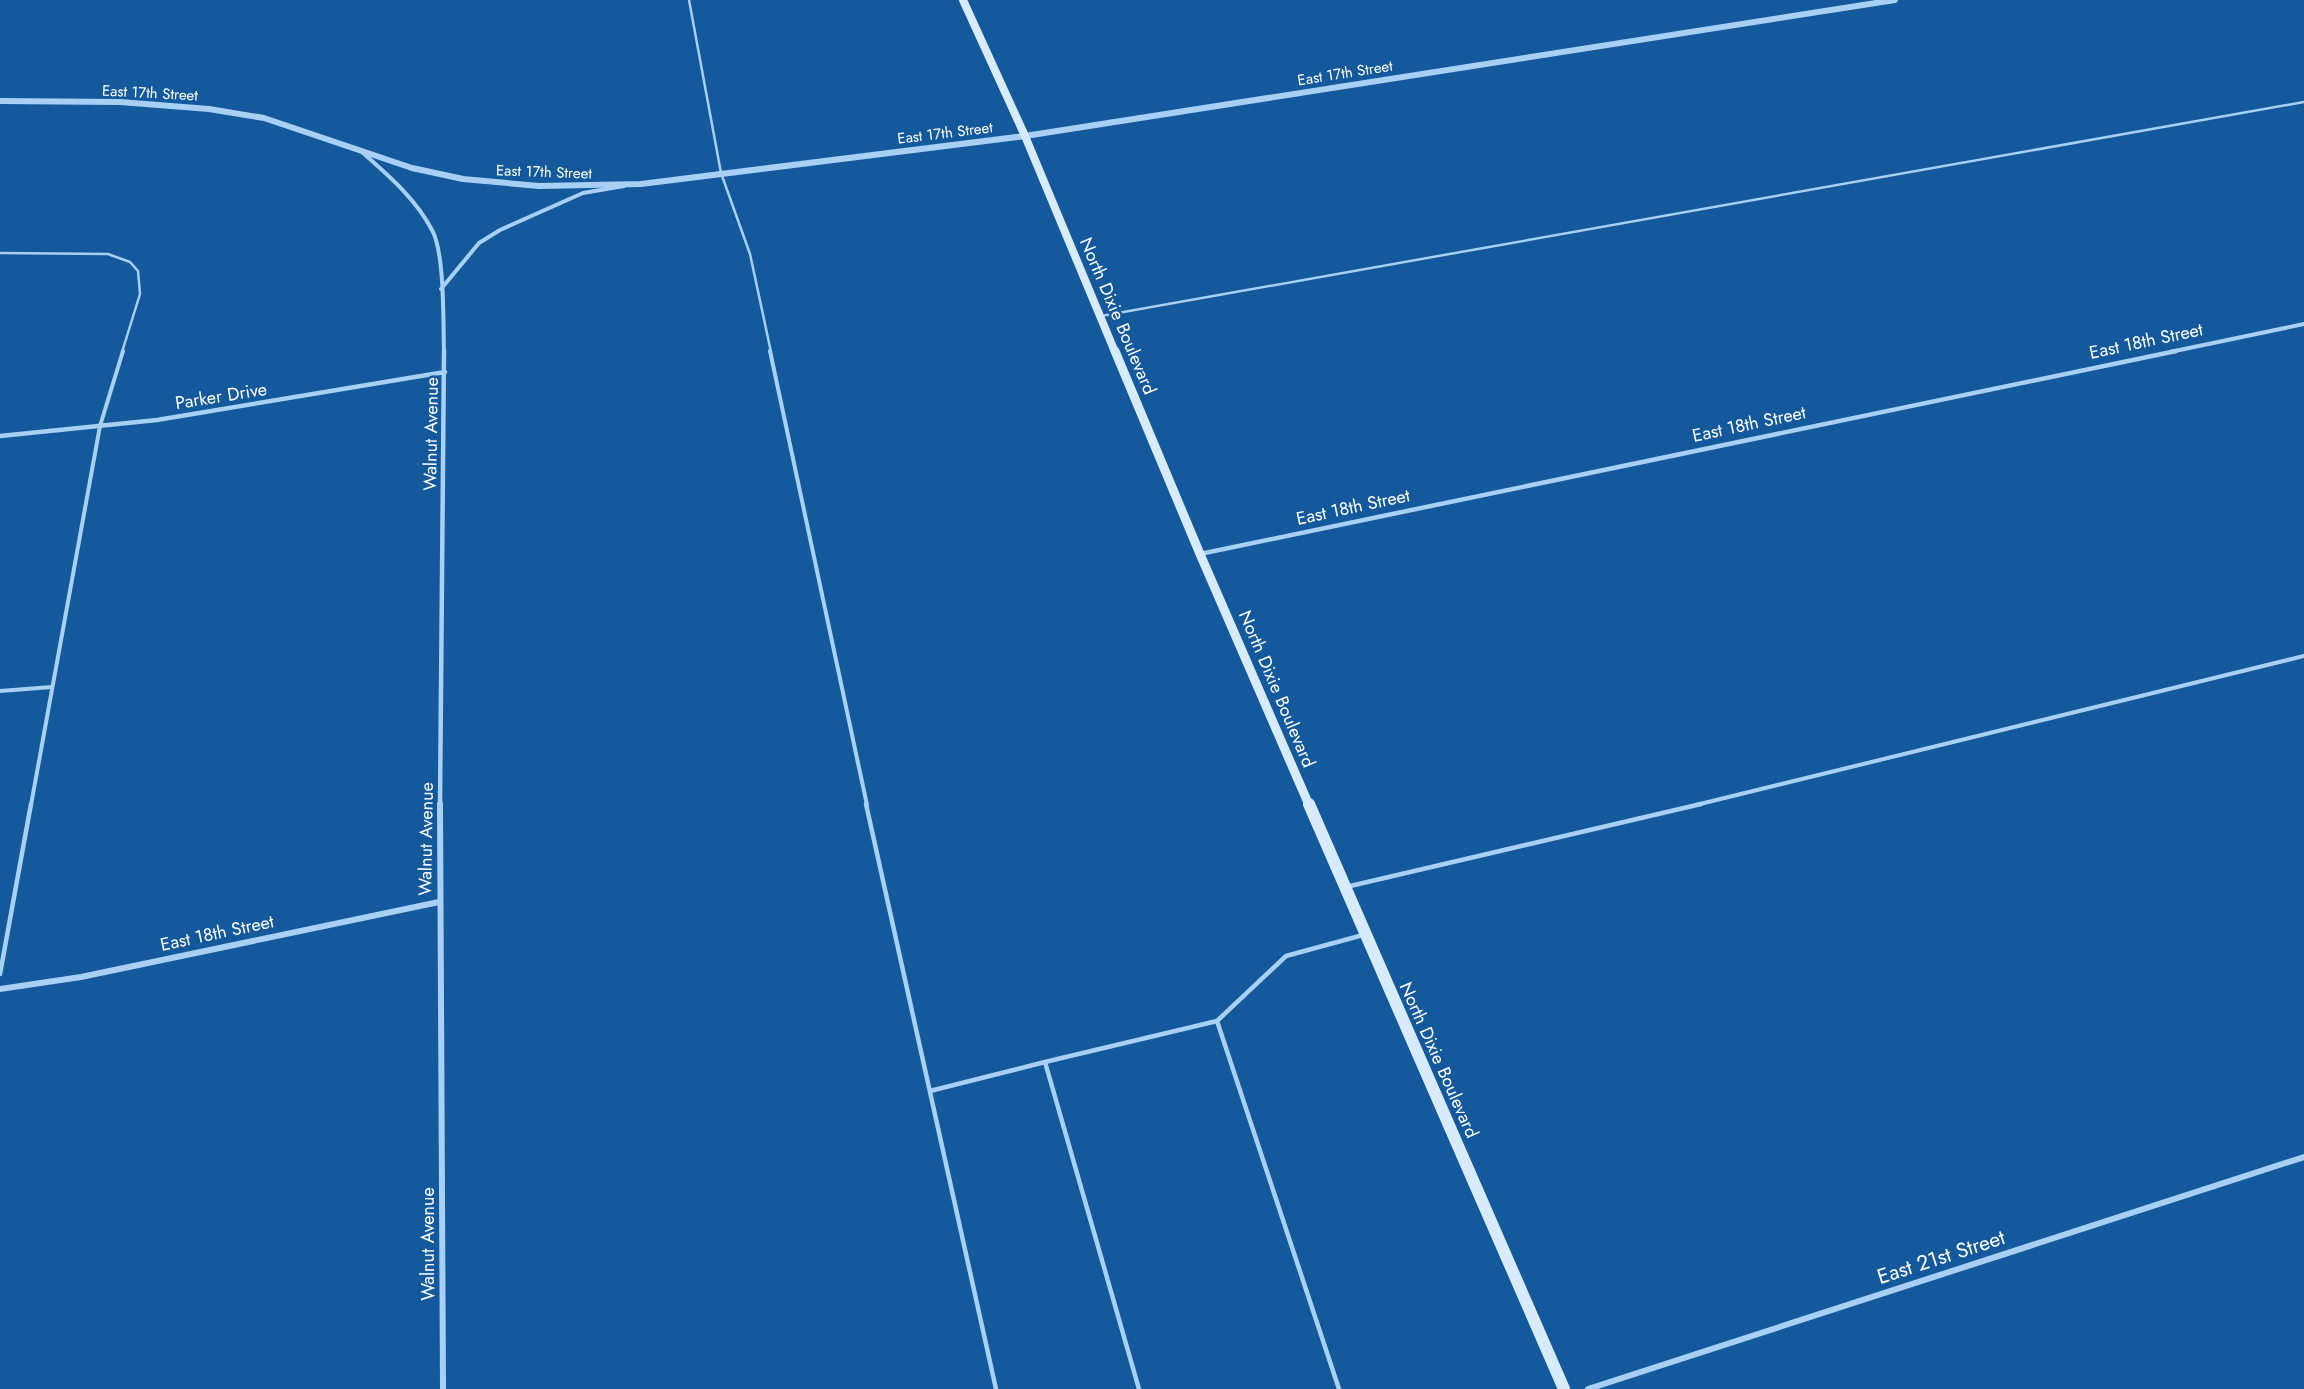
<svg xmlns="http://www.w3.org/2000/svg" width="2304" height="1389" font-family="Jost,sans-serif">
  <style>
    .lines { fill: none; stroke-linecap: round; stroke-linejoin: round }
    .service-far2 { stroke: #a8d0f4; stroke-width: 2.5 }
    .service-far1 { stroke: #a8d0f4; stroke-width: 4 }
    .service { stroke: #a8d0f4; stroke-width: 4.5 }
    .minor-far2 { stroke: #a8d0f4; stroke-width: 4 }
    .minor-far1 { stroke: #a8d0f4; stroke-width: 4.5 }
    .minor { stroke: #a8d0f4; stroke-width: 6 }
    .tertiary { stroke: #a8d0f4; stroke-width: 6 }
    .secondary-far2 { stroke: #d8ebfd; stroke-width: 8 }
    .secondary-far1 { stroke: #d8ebfd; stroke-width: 9 }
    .secondary { stroke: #d8ebfd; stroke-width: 12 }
    .labels { text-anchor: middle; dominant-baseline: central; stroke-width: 5; stroke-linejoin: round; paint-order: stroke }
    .far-street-label { font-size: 15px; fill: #fff; stroke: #13599c }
    .street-label { font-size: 18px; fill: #fff; stroke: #13599c }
    .near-street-label { font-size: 21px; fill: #fff; stroke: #13599c }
  </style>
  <rect width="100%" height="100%" fill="#13599c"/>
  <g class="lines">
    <!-- service-far2 -->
    <path class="service-far2" d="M 689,0 L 721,173 L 750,254 L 771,352
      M 0,253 L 108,254 L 130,262 L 138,271 L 140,294 L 122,352
      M 1101,316 L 2304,102"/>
    <!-- service-far1 -->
    <path class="service-far1" d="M 770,351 L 867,805
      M 0,691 L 52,687
      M 31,805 L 100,426 L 123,351
      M 1696,805 L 2304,656"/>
    <!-- service -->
    <path class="service" d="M 866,804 L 996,1389
      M 1346,887 L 1701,804
      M 0,974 L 31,804
      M 1217,1021 L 1339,1389
      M 930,1091 L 1045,1062
      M 1139,1389 L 1045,1062 L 1217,1021 L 1286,956 L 1363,935"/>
    <!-- minor-far2 -->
    <path class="minor-far2" d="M 363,153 C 389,176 416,199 432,230 C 445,253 443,323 444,352
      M 441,289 L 479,243 L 500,230 L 583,193 L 624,186
      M 2170,352 L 2304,324"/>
    <!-- minor-far1 -->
    <path class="minor-far1" d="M 0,436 L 157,420 L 445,372
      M 1200,554 L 2176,351
      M 440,805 L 444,351"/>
    <!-- minor -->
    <path class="minor" d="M 440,804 L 443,1389
      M 0,989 L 81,977 L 439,902
      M 1588,1389 L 2304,1157"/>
    <!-- tertiary -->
    <path class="tertiary" d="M 0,101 L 120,102 L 209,109 L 264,118 L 412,168 L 463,179 L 539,186 L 641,184 L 1025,136 L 1895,0"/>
    <!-- secondary-far2 -->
    <path class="secondary-far2" d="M 963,0 L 1025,136 L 1115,352"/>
    <!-- secondary-far1 -->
    <path class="secondary-far1" d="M 1115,351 L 1200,554 L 1309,805"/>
    <!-- secondary -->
    <path class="secondary" d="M 1309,804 L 1564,1389"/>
  </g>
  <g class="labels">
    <!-- far-street labels -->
    <g class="far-street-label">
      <text transform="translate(1345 73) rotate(-9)">East 17th Street</text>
      <text transform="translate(150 93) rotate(3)">East 17th Street</text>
      <text transform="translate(945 133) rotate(-7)">East 17th Street</text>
      <text transform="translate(544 172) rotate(2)">East 17th Street</text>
    </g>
    <!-- street labels -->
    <g class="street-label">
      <text transform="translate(1118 316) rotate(67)">North Dixie Boulevard</text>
      <text transform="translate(2146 341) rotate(-12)">East 18th Street</text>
      <text transform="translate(221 396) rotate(-9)">Parker Drive</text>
      <text transform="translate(1749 424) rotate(-12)">East 18th Street</text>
      <text transform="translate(431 434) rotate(-89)">Walnut Avenue</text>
      <text transform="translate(1353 507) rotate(-12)">East 18th Street</text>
      <text transform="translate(1277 689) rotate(67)">North Dixie Boulevard</text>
      <text transform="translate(426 839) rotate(-89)">Walnut Avenue</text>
      <text transform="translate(217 933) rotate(-12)">East 18th Street</text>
      <text transform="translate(1439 1060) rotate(66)">North Dixie Boulevard</text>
      <text transform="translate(428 1244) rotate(-90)">Walnut Avenue</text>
    </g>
    <!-- near-street labels -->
    <g class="near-street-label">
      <text transform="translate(1941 1257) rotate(-18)">East 21st Street</text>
    </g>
  </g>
</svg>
